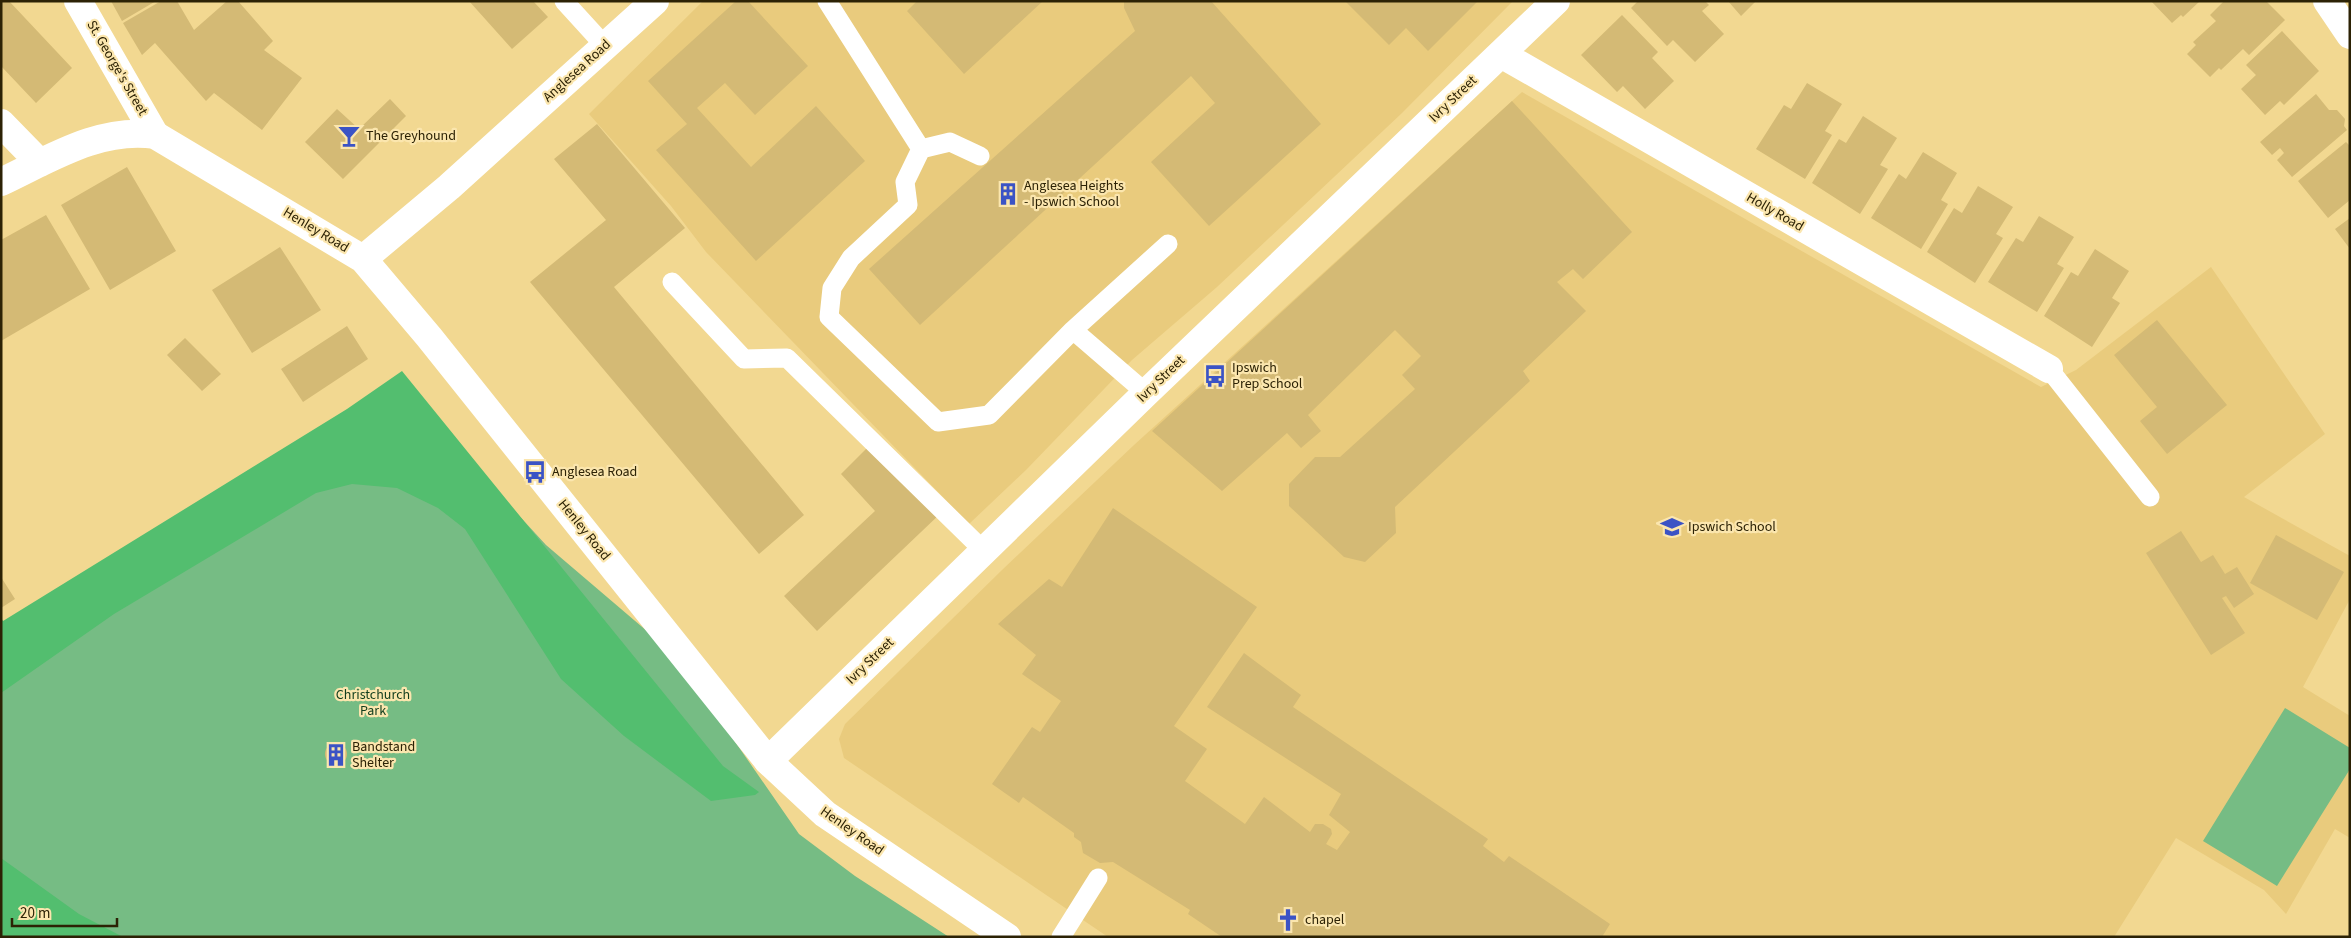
<svg xmlns="http://www.w3.org/2000/svg" width="2351" height="938" font-family="'Source Sans 3',sans-serif">
  <style>
    .built { fill: #e9cb7d }
    .green { fill: #76bc84 }
    .forest { fill: #53be6f }
    .building { fill: #d4ba75 }
    .lines { fill: none; stroke-linecap: round; stroke-linejoin: round }
    .lane { stroke: #fff; stroke-width: 19 }
    .street { stroke: #fff; stroke-width: 28 }
    .secondary { stroke: #fff; stroke-width: 28 }
    .labels { text-anchor: middle; dominant-baseline: central; stroke-width: 4.5; stroke-linejoin: round; paint-order: stroke }
    .street-label { font-size: 14px; fill: #2c2205; stroke: #fbe6ae }
    .poi-label { font-size: 14px; fill: #2c2205; stroke: #fbe6ae; text-anchor: start }
    .park-label { font-size: 14px; fill: #113d1d; stroke: #fbe6ae }
  </style>
  <rect width="100%" height="100%" fill="#f2d891"/>
  <!-- built -->
  <path class="built" d="M 703,1 L 1513,1 L 1402,113 L 1217,287 L 1132,360 L 1026,470 L 969,524 L 706,252 L 671,206 L 589,114 Z
    M 1522,92 L 2041,387 L 2076,370 L 2211,267 L 2325,434 L 2244,497 L 2350,556 L 2350,599 L 2303,687 L 2350,716 L 2350,838 L 2335,829 L 2286,914 L 2264,890 L 2176,838 L 2114,937 L 1108,937 L 844,758 L 839,739 L 845,724 L 1002,570 L 1134,445 Z"/>
  <!-- green -->
  <path class="green" d="M 446,436 L 546,545 L 675,655 L 799,834 L 855,876 L 949,937 L 1,937 L 1,670 L 317,452 Z
    M 2285,708 L 2350,748 L 2350,769 L 2277,886 L 2203,841 Z"/>
  <!-- forest -->
  <path class="forest" d="M 402,371 L 723,766 L 759,792 L 755,795 L 711,801 L 624,736 L 561,679 L 465,529 L 438,508 L 397,488 L 352,484 L 316,493 L 114,614 L 1,693 L 1,618 L 3,621 L 347,409 Z
    M 1,858 L 79,914 L 123,937 L 1,937 Z"/>
  <!-- building -->
  <path class="building" d="M 1,1 L 9,1 L 72,68 L 36,103 L 1,66 Z
    M 111,1 L 156,1 L 122,21 Z
    M 161,1 L 177,1 L 194,30 L 227,1 L 238,1 L 273,41 L 264,50 L 302,78 L 262,130 L 214,93 L 206,101 L 155,43 L 142,55 L 123,23 Z
    M 469,1 L 533,1 L 548,17 L 512,49 Z
    M 736,1 L 748,1 L 808,66 L 755,115 L 725,83 L 697,108 L 751,167 L 816,106 L 865,161 L 756,261 L 656,150 L 687,124 L 648,81 Z
    M 917,1 L 1043,1 L 964,74 L 907,11 Z
    M 1124,1 L 1211,1 L 1321,124 L 1209,226 L 1151,162 L 1215,103 L 1191,76 L 920,325 L 869,269 L 1135,31 L 1124,8 Z
    M 1345,1 L 1478,1 L 1428,51 L 1406,28 L 1389,45 Z
    M 1638,1 L 1705,1 L 1709,5 L 1702,11 L 1724,34 L 1695,62 L 1673,40 L 1667,46 L 1631,8 Z
    M 1728,1 L 1756,1 L 1741,16 Z
    M 2151,1 L 2200,1 L 2183,17 L 2181,15 L 2172,23 Z
    M 2224,1 L 2266,1 L 2285,20 L 2249,55 L 2243,49 L 2221,70 L 2219,68 L 2210,77 L 2187,54 L 2196,45 L 2193,42 L 2216,21 L 2210,15 Z
    M 1622,15 L 1658,52 L 1652,58 L 1674,81 L 1645,109 L 1623,86 L 1617,92 L 1581,55 Z
    M 2282,31 L 2319,71 L 2284,105 L 2280,101 L 2265,115 L 2241,89 L 2256,75 L 2246,65 Z
    M 1807,83 L 1842,104 L 1825,131 L 1832,135 L 1805,179 L 1756,149 L 1784,105 L 1791,109 Z
    M 2316,94 L 2329,110 L 2337,110 L 2345,119 L 2344,126 L 2347,130 L 2292,177 L 2277,160 L 2284,153 L 2280,148 L 2272,155 L 2260,142 Z
    M 390,99 L 406,116 L 343,179 L 305,142 L 337,109 L 359,129 Z
    M 1512,101 L 1632,232 L 1583,279 L 1573,269 L 1557,282 L 1586,311 L 1523,371 L 1530,381 L 1395,507 L 1396,533 L 1365,562 L 1344,557 L 1289,506 L 1289,484 L 1315,457 L 1340,457 L 1415,389 L 1402,375 L 1421,356 L 1395,330 L 1308,415 L 1321,431 L 1301,448 L 1287,433 L 1222,491 L 1152,431 Z
    M 1863,116 L 1897,138 L 1880,165 L 1888,169 L 1860,214 L 1812,183 L 1839,139 L 1846,143 Z
    M 597,124 L 685,228 L 614,287 L 804,515 L 759,554 L 530,282 L 606,220 L 554,159 Z
    M 2346,142 L 2350,146 L 2350,200 L 2328,218 L 2298,181 Z
    M 1923,152 L 1957,173 L 1941,200 L 1948,204 L 1921,249 L 1871,218 L 1899,174 L 1906,179 Z
    M 127,167 L 176,251 L 110,290 L 61,205 Z
    M 1978,186 L 2013,207 L 1996,234 L 2003,238 L 1975,283 L 1927,252 L 1954,208 L 1962,213 Z
    M 46,215 L 90,289 L 1,341 L 1,240 Z
    M 2039,216 L 2074,237 L 2057,264 L 2064,268 L 2037,312 L 1988,282 L 2016,238 L 2023,242 Z
    M 2350,218 L 2350,249 L 2335,229 Z
    M 280,247 L 321,310 L 252,353 L 212,290 Z
    M 2095,249 L 2129,271 L 2112,298 L 2120,303 L 2092,347 L 2044,316 L 2071,272 L 2078,276 Z
    M 2157,320 L 2227,405 L 2167,454 L 2140,421 L 2157,407 L 2114,355 Z
    M 347,326 L 368,359 L 303,402 L 281,369 Z
    M 185,338 L 221,374 L 202,391 L 167,355 Z
    M 871,444 L 941,513 L 817,631 L 784,596 L 875,511 L 841,474 Z
    M 1113,508 L 1257,607 L 1174,726 L 1207,749 L 1185,781 L 1245,824 L 1264,797 L 1310,832 L 1315,824 L 1323,824 L 1331,829 L 1332,834 L 1326,844 L 1337,850 L 1350,832 L 1329,815 L 1341,794 L 1207,707 L 1244,653 L 1301,695 L 1293,707 L 1488,839 L 1483,846 L 1504,862 L 1509,856 L 1610,924 L 1602,937 L 1222,937 L 1188,914 L 1190,910 L 1113,862 L 1100,863 L 1083,853 L 1081,842 L 1074,837 L 1074,833 L 1023,797 L 1019,803 L 992,784 L 1032,727 L 1040,732 L 1061,701 L 1022,674 L 1036,655 L 998,624 L 1049,579 L 1062,587 Z
    M 2181,531 L 2201,562 L 2213,555 L 2225,574 L 2237,567 L 2254,594 L 2234,608 L 2226,596 L 2222,598 L 2245,633 L 2211,655 L 2146,553 Z
    M 2276,535 L 2344,572 L 2317,620 L 2250,583 Z
    M 1,577 L 15,599 L 1,608 Z
    M325 754a11 11 0 1 1 22 0a11 11 0 1 1-22 0Z"/>
  <g class="lines">
    <!-- lane -->
    <path class="lane" d="M 564,1 L 605,46
      M 827,1 L 921,149
      M 980,156 L 950,142 L 921,149 L 905,182 L 908,205 L 851,258 L 832,288 L 829,317 L 938,422 L 989,415 L 1073,330 L 1168,244
      M 672,282 L 744,359 L 787,358 L 984,551
      M 1073,330 L 1146,393
      M 2049,369 L 2150,497
      M 1061,937 L 1098,878"/>
    <!-- street -->
    <path class="street" d="M 78,1 L 155,135
      M 2327,1 L 2350,35
      M 1501,54 L 2049,369
      M 768,761 L 1146,393 L 1556,1"/>
    <!-- secondary -->
    <path class="secondary" d="M 1,123 L 40,163
      M 1,182 C 50,159 99,127 155,135 L 363,259 L 429,337 L 768,761 L 825,814 L 1007,937
      M 363,259 L 449,187 L 655,1"/>
  </g>
  <!-- icons -->
  <defs>
    <symbol id="bar-bare" viewBox="-9 -9 18 18"><path d="M-6-5H6L.8 .8V4.5H3.5V6h-7V4.5H-.8V.8Z" fill="#3b53c5" stroke="#fbe6ae" stroke-width="2.5" paint-order="stroke"/></symbol>
    <symbol id="building-bare" viewBox="-9 -9 18 18"><path d="M-4-6H4V6H1V3H-1V6H-4ZM-2.5-4.3h1.7v1.8h-1.7ZM.8-4.3h1.7v1.8H.8ZM-2.5-1h1.7V.8h-1.7ZM.8-1h1.7V.8H.8Z" fill="#3b53c5" stroke="#fbe6ae" stroke-width="2.5" paint-order="stroke"/></symbol>
    <symbol id="bus-bare" viewBox="-9 -9 18 18"><path d="M-5-6H5V4H4V6H2V4H-2V6H-4V4H-5ZM-3.5-4V0h7V-4ZM-3.5 1.2v1.5H-2V1.2ZM2 1.2v1.5H3.5V1.2Z" fill="#3b53c5" stroke="#fbe6ae" stroke-width="2.5" paint-order="stroke"/></symbol>
    <symbol id="school-bare" viewBox="-9 -9 18 18"><path d="M0-5L7-2L0 1L-7-2ZM-4 1L0 2.5L4 1V4Q0 6-4 4Z" fill="#3b53c5" stroke="#fbe6ae" stroke-width="2.5" paint-order="stroke"/></symbol>
    <symbol id="church-bare" viewBox="-9 -9 18 18"><path d="M-1.2-6h2.4v3.5h3.3v2.4h-3.3V6h-2.4V-.1h-3.3v-2.4h3.3Z" fill="#3b53c5" stroke="#fbe6ae" stroke-width="2.5" paint-order="stroke"/></symbol>
  </defs>
  <g fill-rule="evenodd">
    <use href="#bar-bare" x="333" y="120" width="32" height="32"/>
    <use href="#building-bare" x="992" y="178" width="32" height="32"/>
    <use href="#bus-bare" x="1199" y="360" width="32" height="32"/>
    <use href="#bus-bare" x="519" y="456" width="32" height="32"/>
    <use href="#school-bare" x="1656" y="511" width="32" height="32"/>
    <use href="#building-bare" x="320" y="739" width="32" height="32"/>
    <use href="#church-bare" x="1272" y="904" width="32" height="32"/>
  </g>
  <g class="labels">
    <!-- street labels -->
    <g class="street-label">
      <text transform="translate(117 68) rotate(60)">St. George's Street</text>
      <text transform="translate(577 71) rotate(-42)">Anglesea Road</text>
      <text transform="translate(1453 99) rotate(-44)">Ivry Street</text>
      <text transform="translate(1775 212) rotate(30)">Holly Road</text>
      <text transform="translate(316 230) rotate(31)">Henley Road</text>
      <text transform="translate(1161 379) rotate(-44)">Ivry Street</text>
      <text transform="translate(584 530) rotate(51)">Henley Road</text>
      <text transform="translate(870 661) rotate(-44)">Ivry Street</text>
      <text transform="translate(852 831) rotate(35)">Henley Road</text>
    </g>
    <!-- poi labels -->
    <g class="poi-label">
      <text x="366" y="136">The Greyhound</text>
      <text x="1024" y="186">Anglesea Heights<tspan x="1024" dy="16">- Ipswich School</tspan></text>
      <text x="1232" y="368">Ipswich<tspan x="1232" dy="16">Prep School</tspan></text>
      <text x="552" y="472">Anglesea Road</text>
      <text x="1688" y="527">Ipswich School</text>
      <text x="352" y="747">Bandstand<tspan x="352" dy="16">Shelter</tspan></text>
      <text x="1305" y="920">chapel</text>
    </g>
    <!-- park labels -->
    <g class="park-label">
      <text x="373" y="695">Christchurch<tspan x="373" dy="16">Park</tspan></text>
    </g>
  </g>
  <!-- border -->
  <rect width="2351" height="938" fill="none" stroke="#2c2205" stroke-width="5"/>
  <!-- scale -->
  <path d="M12 918v8h105v-8" fill="none" stroke="#2c2205" stroke-width="2.5"/>
  <text x="20" y="918" font-size="15" fill="#2c2205" stroke="#fbe6ae" stroke-width="4" paint-order="stroke">20 m</text>
</svg>
